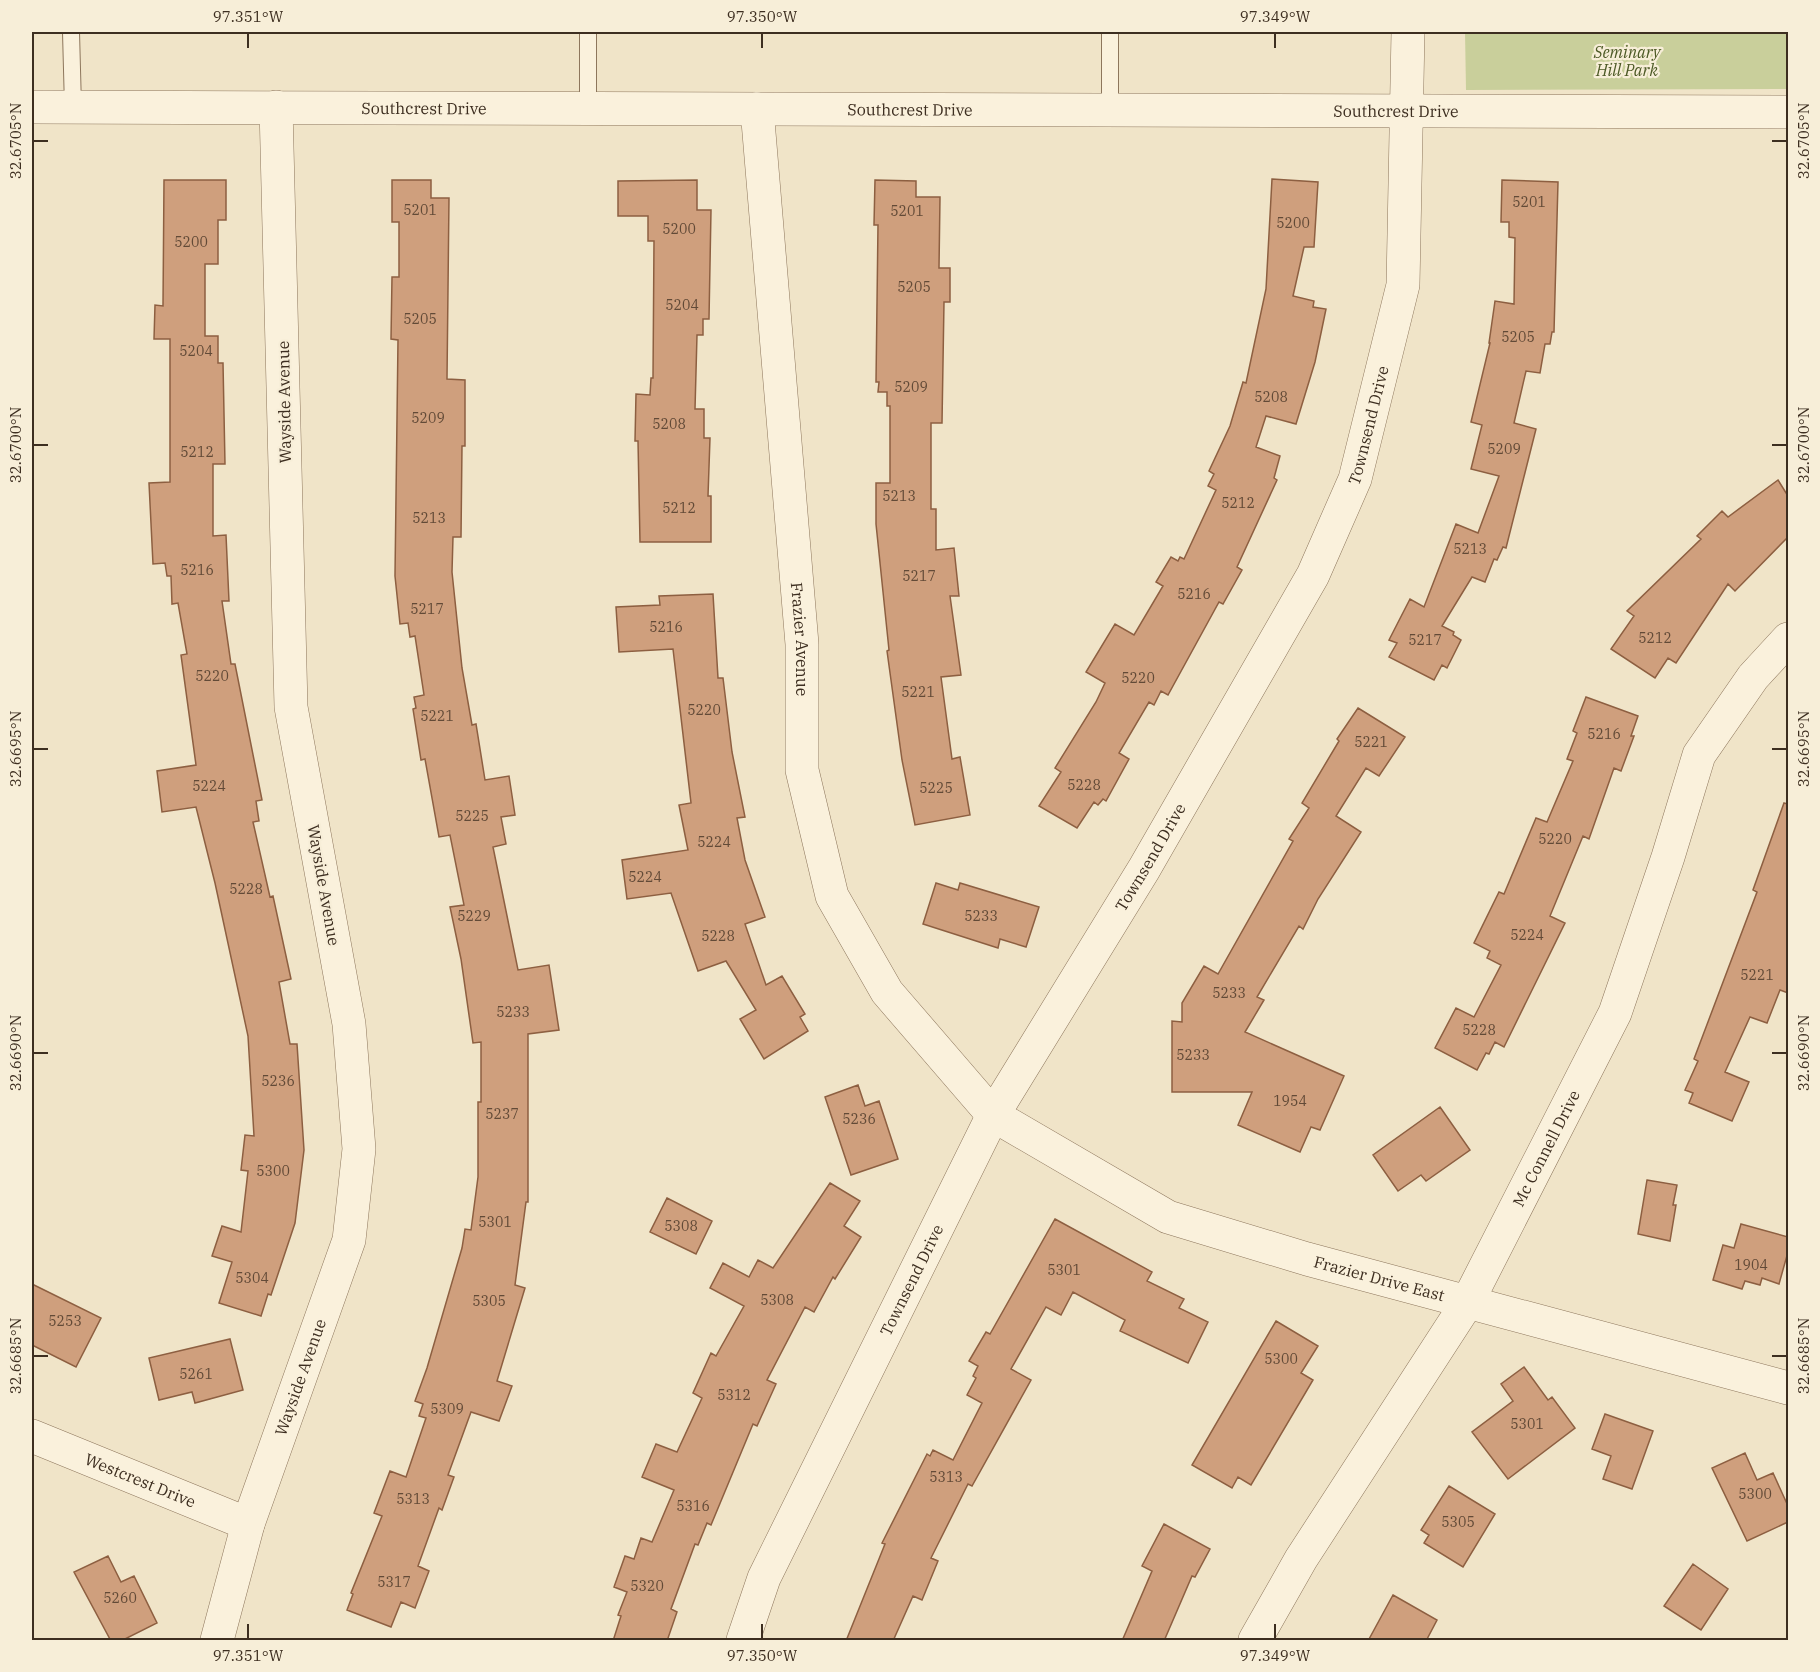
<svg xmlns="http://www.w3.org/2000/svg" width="1820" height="1672" font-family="'IBM Plex Serif',serif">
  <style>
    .green { fill: #c9cf9b }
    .building { fill: #cf9f7d; stroke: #8d5f41; stroke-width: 1.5 }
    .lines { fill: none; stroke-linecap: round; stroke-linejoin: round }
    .service-casing { stroke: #8d765c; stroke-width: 18 }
    .minor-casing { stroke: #8d765c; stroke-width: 34 }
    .tertiary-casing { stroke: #8d765c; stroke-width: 34 }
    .service { stroke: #faf1dc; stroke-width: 16 }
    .minor { stroke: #faf1dc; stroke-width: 33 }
    .tertiary { stroke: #faf1dc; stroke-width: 33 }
    .ticks { fill: none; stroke: #3d2e20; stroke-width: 2 }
    .labels { text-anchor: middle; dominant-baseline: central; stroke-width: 4.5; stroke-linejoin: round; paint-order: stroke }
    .number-label { font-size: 14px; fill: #624a37 }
    .park-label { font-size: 16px; font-style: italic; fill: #4d5a26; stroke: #f7eed8 }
    .street-label { font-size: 16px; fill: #3d2e20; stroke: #f7eed8 }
    .neatline { fill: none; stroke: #3d2e20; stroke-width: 2 }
    .ticks-label { font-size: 15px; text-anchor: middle; fill: #3d2e20 }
  </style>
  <rect width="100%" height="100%" fill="#f0e4c8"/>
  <!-- green -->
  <path class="green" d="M 1465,32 L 1788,32 L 1788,89 L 1466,90 Z"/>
  <!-- building -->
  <path class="building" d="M 1272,179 L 1318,182 L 1314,247 L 1304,247 L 1293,296 L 1314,301 L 1313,307 L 1326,309 L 1315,362 L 1296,424 L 1266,416 L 1256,447 L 1280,456 L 1274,478 L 1277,480 L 1237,567 L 1242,570 L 1223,604 L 1219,602 L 1168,695 L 1161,691 L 1154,705 L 1149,702 L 1119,753 L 1129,759 L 1106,801 L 1103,799 L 1098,805 L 1094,802 L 1077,828 L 1039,806 L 1061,772 L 1055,768 L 1096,702 L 1105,683 L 1086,672 L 1115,624 L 1134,635 L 1163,586 L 1156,582 L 1171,557 L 1178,561 L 1180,557 L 1184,559 L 1216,490 L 1208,486 L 1214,474 L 1209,471 L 1230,426 L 1243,382 L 1246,383 L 1266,289 Z
    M 164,180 L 226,180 L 226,220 L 218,220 L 218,264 L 205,264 L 205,336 L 218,336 L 218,363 L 223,363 L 225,464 L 213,464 L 213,536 L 226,535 L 229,601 L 222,601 L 231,664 L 235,664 L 262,800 L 256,801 L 259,821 L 253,822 L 270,897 L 273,896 L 291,979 L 279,982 L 290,1044 L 297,1044 L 304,1150 L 295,1223 L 271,1295 L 268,1294 L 261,1316 L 219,1303 L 232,1262 L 212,1256 L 222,1226 L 241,1232 L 248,1171 L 241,1170 L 245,1135 L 254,1136 L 248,1036 L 215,883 L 196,807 L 162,812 L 157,771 L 196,765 L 181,655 L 187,654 L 178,603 L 172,604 L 171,576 L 167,576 L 165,563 L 153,564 L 149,483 L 170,482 L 170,339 L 154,339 L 155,305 L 163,306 Z
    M 392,180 L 431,180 L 431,198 L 449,198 L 447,379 L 465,380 L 465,446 L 462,446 L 461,537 L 453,537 L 452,572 L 462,668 L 472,725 L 476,724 L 485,780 L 509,776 L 515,815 L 501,817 L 506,844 L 493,847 L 518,970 L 549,965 L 559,1030 L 528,1034 L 528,1202 L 526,1202 L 515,1285 L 525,1288 L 497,1381 L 512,1386 L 499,1421 L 471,1412 L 448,1475 L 454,1477 L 442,1510 L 439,1508 L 418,1566 L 429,1571 L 415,1608 L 401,1602 L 391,1627 L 347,1610 L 353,1594 L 351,1593 L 382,1516 L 374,1513 L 390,1471 L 406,1477 L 426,1418 L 419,1416 L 423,1404 L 415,1401 L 427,1368 L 462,1248 L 465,1229 L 471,1230 L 478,1177 L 478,1102 L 481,1102 L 481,1042 L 473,1043 L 461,959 L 450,907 L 464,905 L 450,835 L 439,837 L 425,759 L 421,760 L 413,709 L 416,708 L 414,697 L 424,695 L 415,636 L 410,637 L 408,623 L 400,624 L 395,576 L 398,340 L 391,339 L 392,277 L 399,277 L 399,222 L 392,222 Z
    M 697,180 L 697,210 L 711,210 L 709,319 L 703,319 L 703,335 L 697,335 L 695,409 L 704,409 L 704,438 L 710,438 L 708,496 L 711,496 L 711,542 L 640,542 L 638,441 L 635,441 L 636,394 L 650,395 L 651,378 L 653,378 L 654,241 L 648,241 L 648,216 L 618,216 L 618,181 Z
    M 875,180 L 916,181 L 916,197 L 940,197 L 939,268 L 950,268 L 950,302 L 944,302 L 942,423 L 931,423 L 931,509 L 936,509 L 936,550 L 954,548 L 959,596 L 950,596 L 961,675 L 941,677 L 952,759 L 960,757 L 970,815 L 915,825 L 902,760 L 887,651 L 889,650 L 876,524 L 876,483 L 890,483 L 890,406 L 887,406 L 887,392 L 878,392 L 879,382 L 876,382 L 878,225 L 874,225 Z
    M 1502,180 L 1558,182 L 1554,332 L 1552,332 L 1550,344 L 1545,344 L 1540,373 L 1526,371 L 1514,423 L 1536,429 L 1506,548 L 1503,547 L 1497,560 L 1494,559 L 1485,582 L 1472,577 L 1442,626 L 1454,632 L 1453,635 L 1461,640 L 1447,668 L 1442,665 L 1434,680 L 1389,657 L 1397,643 L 1389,640 L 1410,599 L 1424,607 L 1456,524 L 1478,533 L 1499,476 L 1471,469 L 1482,425 L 1471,422 L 1490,343 L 1489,343 L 1495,301 L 1514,304 L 1515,238 L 1509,237 L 1509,222 L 1501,222 Z
    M 1778,480 L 1788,496 L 1788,537 L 1735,591 L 1728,584 L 1676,663 L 1668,658 L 1655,678 L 1611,649 L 1634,616 L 1627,611 L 1701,539 L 1697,536 L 1722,511 L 1728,517 Z
    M 713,594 L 718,678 L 723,678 L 732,752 L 745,817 L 737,818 L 745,860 L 765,917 L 745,924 L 766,985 L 782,976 L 805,1014 L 800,1017 L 808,1031 L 764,1059 L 740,1019 L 756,1010 L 726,961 L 698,971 L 671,893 L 627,899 L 622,860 L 688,850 L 679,805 L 691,803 L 673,649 L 619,652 L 616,607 L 660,605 L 659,596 Z
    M 1586,697 L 1638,716 L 1631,736 L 1634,736 L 1621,771 L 1614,768 L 1589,839 L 1583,836 L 1550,916 L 1565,923 L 1504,1047 L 1495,1042 L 1489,1054 L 1486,1053 L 1477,1070 L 1435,1048 L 1456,1008 L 1474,1017 L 1501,965 L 1487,958 L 1490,951 L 1474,943 L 1499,892 L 1504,894 L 1536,818 L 1547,822 L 1573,761 L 1567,759 L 1577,733 L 1573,731 Z
    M 1358,708 L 1405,737 L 1379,776 L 1366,768 L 1336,816 L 1361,832 L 1318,899 L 1303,929 L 1299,926 L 1257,997 L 1264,1000 L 1245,1032 L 1344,1076 L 1320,1130 L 1311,1127 L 1300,1152 L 1238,1125 L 1252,1092 L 1172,1092 L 1172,1021 L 1182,1022 L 1182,1003 L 1204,966 L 1218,974 L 1293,841 L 1289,839 L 1309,808 L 1302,803 L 1339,741 L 1337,739 Z
    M 1784,803 L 1788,804 L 1788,993 L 1780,990 L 1767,1023 L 1750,1017 L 1725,1072 L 1749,1082 L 1732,1121 L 1689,1103 L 1693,1093 L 1685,1090 L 1698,1061 L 1694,1059 L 1757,892 L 1753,890 Z
    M 936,883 L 958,890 L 960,883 L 1039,907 L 1026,947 L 1000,939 L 998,948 L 923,924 Z
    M 858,1085 L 865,1106 L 879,1101 L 898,1159 L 851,1175 L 825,1097 Z
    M 1440,1107 L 1470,1150 L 1426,1181 L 1421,1175 L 1398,1191 L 1373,1155 Z
    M 1647,1180 L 1677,1185 L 1673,1205 L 1676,1205 L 1670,1241 L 1638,1234 Z
    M 830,1183 L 860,1201 L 844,1226 L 861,1237 L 835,1279 L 833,1277 L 814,1312 L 805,1307 L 767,1380 L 776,1384 L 757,1426 L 753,1424 L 711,1525 L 707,1523 L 698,1545 L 695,1544 L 671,1609 L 677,1612 L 667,1641 L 613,1641 L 621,1616 L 618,1615 L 627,1592 L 614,1587 L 625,1556 L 634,1559 L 641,1538 L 652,1542 L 674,1490 L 642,1477 L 656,1444 L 677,1452 L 702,1398 L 693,1393 L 711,1353 L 716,1356 L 744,1306 L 710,1288 L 723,1263 L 749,1277 L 758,1260 L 773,1268 Z
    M 667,1198 L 712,1221 L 696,1254 L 650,1232 Z
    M 1055,1219 L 1152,1272 L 1147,1281 L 1184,1299 L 1179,1308 L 1208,1322 L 1188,1363 L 1120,1331 L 1125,1320 L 1073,1292 L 1061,1315 L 1046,1307 L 1011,1369 L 1031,1380 L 972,1486 L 968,1484 L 931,1558 L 938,1561 L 922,1600 L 913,1596 L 893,1641 L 846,1641 L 885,1544 L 882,1543 L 927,1454 L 930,1456 L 933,1450 L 953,1460 L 982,1403 L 967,1395 L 976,1378 L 973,1376 L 978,1366 L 969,1361 L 986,1332 L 990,1334 Z
    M 1741,1224 L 1788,1237 L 1788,1252 L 1779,1284 L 1762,1278 L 1760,1285 L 1745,1281 L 1742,1289 L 1713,1280 L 1723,1245 L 1734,1248 Z
    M 32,1284 L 101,1318 L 76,1367 L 32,1345 Z
    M 1276,1321 L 1318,1346 L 1301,1373 L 1313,1380 L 1251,1485 L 1238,1477 L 1232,1488 L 1192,1465 Z
    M 230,1339 L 243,1390 L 195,1403 L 192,1392 L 159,1400 L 149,1358 Z
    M 1524,1367 L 1548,1400 L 1552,1397 L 1575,1428 L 1508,1479 L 1472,1432 L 1513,1401 L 1501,1384 Z
    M 1605,1414 L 1653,1431 L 1632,1489 L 1603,1479 L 1611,1456 L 1592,1449 Z
    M 1745,1453 L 1757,1480 L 1773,1473 L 1788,1506 L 1788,1522 L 1747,1541 L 1712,1468 Z
    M 1449,1486 L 1495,1514 L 1463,1567 L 1424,1543 L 1429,1535 L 1421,1530 Z
    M 1164,1524 L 1210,1549 L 1195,1577 L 1192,1576 L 1164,1641 L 1122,1641 L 1152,1571 L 1142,1566 Z
    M 108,1556 L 121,1582 L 134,1576 L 157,1623 L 121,1641 L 111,1641 L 74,1572 Z
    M 1693,1564 L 1728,1589 L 1701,1630 L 1664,1606 Z
    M 1393,1595 L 1437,1620 L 1426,1641 L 1368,1641 Z"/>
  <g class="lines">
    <defs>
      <path id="service" d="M 71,32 L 73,107
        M 588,32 L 588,109
        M 1110,110 L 1110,32"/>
      <g id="minor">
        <path id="s1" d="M 757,109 L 802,644 L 802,770 L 832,896 L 887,992 L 993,1115 L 1168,1217 L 1307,1259 L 1788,1388"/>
        <path id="s2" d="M 32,1436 L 248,1524"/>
        <path id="s3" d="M 217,1640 L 248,1524 L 349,1240 L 359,1149 L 349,1024 L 291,707 L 276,107"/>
        <path id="s4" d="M 743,1640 L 764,1578 L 993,1115 L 1144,869 L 1313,575 L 1355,479 L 1403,285 L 1408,32"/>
        <path id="s5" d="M 1255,1640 L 1301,1559 L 1467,1303 L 1615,1013 L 1668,857 L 1699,755 L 1753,677 L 1788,639"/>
      </g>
      <g id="tertiary">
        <path id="s6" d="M 32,107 L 1788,112"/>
      </g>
    </defs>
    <!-- service casing -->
    <use href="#service" class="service-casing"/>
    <!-- minor casing -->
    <use href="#minor" class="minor-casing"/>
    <!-- tertiary casing -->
    <use href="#tertiary" class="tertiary-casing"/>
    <!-- service -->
    <use href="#service" class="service"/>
    <!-- minor -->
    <use href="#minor" class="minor"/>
    <!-- tertiary -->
    <use href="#tertiary" class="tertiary"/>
  </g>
  <!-- ticks -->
  <path class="ticks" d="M 248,33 L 248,48M 762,33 L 762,48M 1275,33 L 1275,48M 33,141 L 48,141M 1772,141 L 1787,141M 33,445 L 48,445M 1772,445 L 1787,445M 33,749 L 48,749M 1772,749 L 1787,749M 33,1053 L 48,1053M 1772,1053 L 1787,1053M 33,1356 L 48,1356M 1772,1356 L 1787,1356M 248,1624 L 248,1639M 762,1624 L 762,1639M 1275,1624 L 1275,1639"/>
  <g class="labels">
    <!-- number labels -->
    <g class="number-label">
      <text x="1529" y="202">5201</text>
      <text x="420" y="210">5201</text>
      <text x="907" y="211">5201</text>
      <text x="1293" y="223">5200</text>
      <text x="679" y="229">5200</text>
      <text x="191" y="242">5200</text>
      <text x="914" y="287">5205</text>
      <text x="682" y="305">5204</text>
      <text x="420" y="319">5205</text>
      <text x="1518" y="337">5205</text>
      <text x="196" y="351">5204</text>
      <text x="911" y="387">5209</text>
      <text x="1271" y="397">5208</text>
      <text x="428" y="418">5209</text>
      <text x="669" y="424">5208</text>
      <text x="1504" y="449">5209</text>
      <text x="197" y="452">5212</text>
      <text x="899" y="496">5213</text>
      <text x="1238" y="503">5212</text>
      <text x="679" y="508">5212</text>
      <text x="429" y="518">5213</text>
      <text x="1470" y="549">5213</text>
      <text x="197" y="570">5216</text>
      <text x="919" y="576">5217</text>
      <text x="1194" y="594">5216</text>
      <text x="427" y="609">5217</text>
      <text x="666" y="627">5216</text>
      <text x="1655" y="638">5212</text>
      <text x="1425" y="640">5217</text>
      <text x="212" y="676">5220</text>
      <text x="1138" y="678">5220</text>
      <text x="918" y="692">5221</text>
      <text x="704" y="710">5220</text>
      <text x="437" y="716">5221</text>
      <text x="1604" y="734">5216</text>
      <text x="1371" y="742">5221</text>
      <text x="1084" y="785">5228</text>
      <text x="209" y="786">5224</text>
      <text x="936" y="788">5225</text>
      <text x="472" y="816">5225</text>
      <text x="1555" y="839">5220</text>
      <text x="714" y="842">5224</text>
      <text x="645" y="877">5224</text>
      <text x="246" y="889">5228</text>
      <text x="474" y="916">5229</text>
      <text x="981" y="916">5233</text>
      <text x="1527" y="935">5224</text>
      <text x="718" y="936">5228</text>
      <text x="1757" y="975">5221</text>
      <text x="1229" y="993">5233</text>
      <text x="513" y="1012">5233</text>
      <text x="1479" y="1030">5228</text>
      <text x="1193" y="1055">5233</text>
      <text x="278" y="1081">5236</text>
      <text x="1290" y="1101">1954</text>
      <text x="502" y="1114">5237</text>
      <text x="859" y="1119">5236</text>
      <text x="273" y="1171">5300</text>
      <text x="495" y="1222">5301</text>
      <text x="681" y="1226">5308</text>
      <text x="1751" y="1265">1904</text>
      <text x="1064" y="1270">5301</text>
      <text x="252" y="1278">5304</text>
      <text x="777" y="1300">5308</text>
      <text x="489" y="1301">5305</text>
      <text x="65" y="1321">5253</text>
      <text x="1281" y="1359">5300</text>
      <text x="196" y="1374">5261</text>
      <text x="734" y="1395">5312</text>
      <text x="447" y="1409">5309</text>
      <text x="1527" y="1424">5301</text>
      <text x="946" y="1477">5313</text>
      <text x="1755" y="1494">5300</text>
      <text x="413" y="1499">5313</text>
      <text x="693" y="1506">5316</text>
      <text x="1458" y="1522">5305</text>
      <text x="394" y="1582">5317</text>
      <text x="647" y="1586">5320</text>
      <text x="120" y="1598">5260</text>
    </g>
    <!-- park labels -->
    <g class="park-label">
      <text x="1627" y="52">Seminary<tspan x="1627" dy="18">Hill Park</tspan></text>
    </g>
    <!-- street labels -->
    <g class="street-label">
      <text stroke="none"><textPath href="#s6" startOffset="392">Southcrest Drive</textPath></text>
      <text stroke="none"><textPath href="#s6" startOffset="878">Southcrest Drive</textPath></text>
      <text stroke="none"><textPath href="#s6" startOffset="1364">Southcrest Drive</textPath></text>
      <text transform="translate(284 402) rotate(-91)">Wayside Avenue</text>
      <text stroke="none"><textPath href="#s4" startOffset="1370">Townsend Drive</textPath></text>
      <text stroke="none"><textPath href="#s1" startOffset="532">Frazier Avenue</textPath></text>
      <text stroke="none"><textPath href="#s4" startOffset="884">Townsend Drive</textPath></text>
      <text transform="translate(324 885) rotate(80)">Wayside Avenue</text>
      <text stroke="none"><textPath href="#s5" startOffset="572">Mc Connell Drive</textPath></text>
      <text stroke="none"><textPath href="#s1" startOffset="1488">Frazier Drive East</textPath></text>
      <text stroke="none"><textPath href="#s4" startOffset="398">Townsend Drive</textPath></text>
      <text stroke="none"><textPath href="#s3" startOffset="276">Wayside Avenue</textPath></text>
      <text stroke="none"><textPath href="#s2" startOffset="117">Westcrest Drive</textPath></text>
    </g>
  </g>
  <!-- border -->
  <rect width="1820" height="1672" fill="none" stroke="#f7eed8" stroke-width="66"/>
  <rect x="33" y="33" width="1754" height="1606" class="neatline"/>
  <g class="ticks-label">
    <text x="248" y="22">97.351°W</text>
    <text x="762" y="22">97.350°W</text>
    <text x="1275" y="22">97.349°W</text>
    <text transform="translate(16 141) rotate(-90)" y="5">32.6705°N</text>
    <text transform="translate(1804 141) rotate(-90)" y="5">32.6705°N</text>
    <text transform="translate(16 445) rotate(-90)" y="5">32.6700°N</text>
    <text transform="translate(1804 445) rotate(-90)" y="5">32.6700°N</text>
    <text transform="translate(16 749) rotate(-90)" y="5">32.6695°N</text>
    <text transform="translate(1804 749) rotate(-90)" y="5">32.6695°N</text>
    <text transform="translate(16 1053) rotate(-90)" y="5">32.6690°N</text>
    <text transform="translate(1804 1053) rotate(-90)" y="5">32.6690°N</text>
    <text transform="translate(16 1356) rotate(-90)" y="5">32.6685°N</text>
    <text transform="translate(1804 1356) rotate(-90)" y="5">32.6685°N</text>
    <text x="248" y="1661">97.351°W</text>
    <text x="762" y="1661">97.350°W</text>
    <text x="1275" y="1661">97.349°W</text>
  </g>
</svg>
